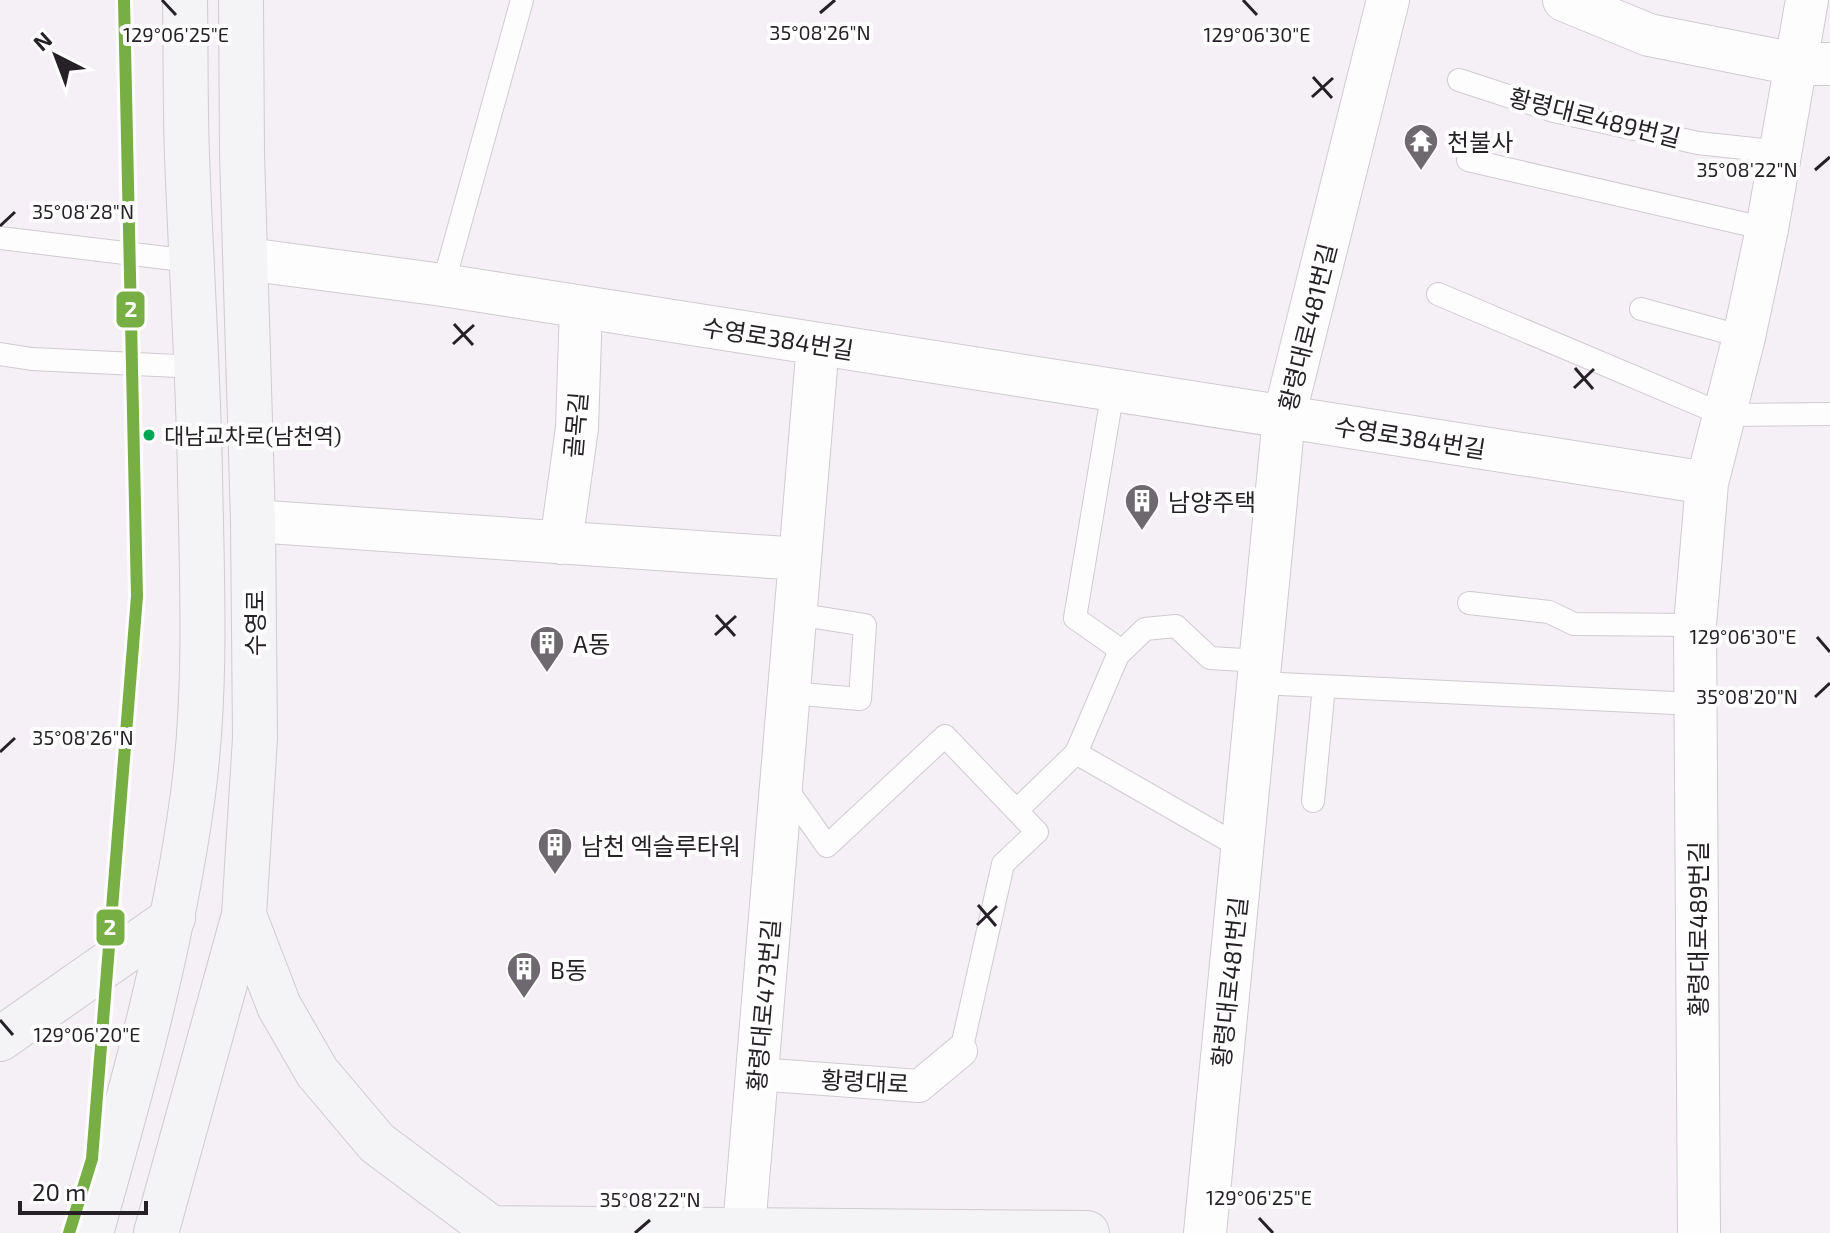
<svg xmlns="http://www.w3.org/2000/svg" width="1830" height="1233" font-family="'Exo 2','Noto Sans KR',sans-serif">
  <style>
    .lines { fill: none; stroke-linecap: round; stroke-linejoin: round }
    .service-casing { stroke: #cfcbcf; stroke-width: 24 }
    .pedestrian-casing { stroke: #cfcbcf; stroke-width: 34 }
    .minor-casing { stroke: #cfcbcf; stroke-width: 44 }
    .secondary-casing { stroke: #cfcbcf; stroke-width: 46 }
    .service { stroke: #fefdfe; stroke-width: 22 }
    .pedestrian { stroke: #fefdfe; stroke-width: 32 }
    .minor { stroke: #fefdfe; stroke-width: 42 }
    .secondary { stroke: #f4f3f6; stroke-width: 44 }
    .metro-1-casing { stroke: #fefefe; stroke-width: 18 }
    .metro-1 { stroke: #78af45; stroke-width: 12 }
    .ticks { fill: none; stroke: #262126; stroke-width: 3 }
    .bus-dot { fill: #00a651; stroke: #fefefe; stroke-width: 3 }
    .labels { text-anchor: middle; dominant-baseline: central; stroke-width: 8; stroke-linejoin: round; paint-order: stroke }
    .bus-label { font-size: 22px; fill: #262126; stroke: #fefefe; text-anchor: start }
    .street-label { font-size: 24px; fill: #262126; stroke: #fefefe }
    .poi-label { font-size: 24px; fill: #262126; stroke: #fefefe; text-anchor: start }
    .ticks-label { font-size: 20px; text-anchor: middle; fill: #262126; stroke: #fefefe; stroke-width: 8; stroke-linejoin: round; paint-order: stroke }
    .line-badge { stroke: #fefefe; stroke-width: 3 }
    .badge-label { font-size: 22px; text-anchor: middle; font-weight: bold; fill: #fff }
  </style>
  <rect width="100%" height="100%" fill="#f5f0f5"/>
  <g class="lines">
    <defs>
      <path id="service" d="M 1459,80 L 1554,111 L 1698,143 L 1781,152
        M 1468,160 L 1767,229
        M 0,238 L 191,261
        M 443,285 L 522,0
        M 1438,294 L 1724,415 L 1830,414
        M 1641,309 L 1744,337
        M 0,354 L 32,359 L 198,367
        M 1113,390 L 1075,618 L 1122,651
        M 1469,603 L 1549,612 L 1574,624 L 1695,625
        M 1258,683 L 1695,704
        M 789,693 L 860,699 L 865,625 L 796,614
        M 1076,753 L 1242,848
        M 784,785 L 827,846 L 945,736 L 1037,832 L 1003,864 L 961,1051
        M 1313,801 L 1324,686
        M 1017,810 L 1076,753 L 1118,655 L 1145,629 L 1176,626 L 1210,658 L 1260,661"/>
      <path id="pedestrian" d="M 757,1074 L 919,1086 L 961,1051"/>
      <path id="minor" d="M 1564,0 L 1649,35 L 1795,64 L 1830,64
        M 246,259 L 443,285 L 1707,483
        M 253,521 L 800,559
        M 561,543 L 577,428 L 581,307
        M 744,1228 L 818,344
        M 1205,1233 L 1284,417 L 1388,0
        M 1699,1233 L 1695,625 L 1707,483 L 1744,337 L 1767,229 L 1807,0"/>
      <path id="secondary" d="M 244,915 L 279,1006 L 317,1072 L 377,1143 L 491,1228 L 1087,1233
        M 0,1039 L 173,918
        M 91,1233 C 132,1089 173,943 193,794 C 207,689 202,582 200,475 C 198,369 191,263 187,156 C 185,104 186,52 185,0
        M 156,1233 L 244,915 L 255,738 L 253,521 L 242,153 L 241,0"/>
    </defs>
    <!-- service casing -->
    <use href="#service" class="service-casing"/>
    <!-- pedestrian casing -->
    <use href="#pedestrian" class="pedestrian-casing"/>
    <!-- minor casing -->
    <use href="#minor" class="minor-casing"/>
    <!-- secondary casing -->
    <use href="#secondary" class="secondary-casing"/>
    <!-- service -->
    <use href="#service" class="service"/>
    <!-- pedestrian -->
    <use href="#pedestrian" class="pedestrian"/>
    <!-- minor -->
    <use href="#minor" class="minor"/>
    <!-- secondary -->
    <use href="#secondary" class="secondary"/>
    <defs>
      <path id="metro-1" d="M 69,1233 L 92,1159 L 137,596 L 124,0"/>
    </defs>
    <!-- metro-1 casing -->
    <use href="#metro-1" class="metro-1-casing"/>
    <!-- metro-1 -->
    <use href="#metro-1" class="metro-1"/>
  </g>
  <!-- ticks -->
  <path class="ticks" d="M 162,0 L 176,15M 1243,0 L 1257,15M 820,13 L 835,0M 1313,77 L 1332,98M 1312,97 L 1333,78M 1815,170 L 1830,157M 0,226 L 15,212M 454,324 L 473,345M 453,344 L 474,325M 1575,368 L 1593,389M 1574,388 L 1594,369M 716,615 L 735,636M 715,635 L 736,616M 1817,637 L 1830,652M 1815,697 L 1830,683M 0,752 L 15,738M 978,905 L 996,926M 977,925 L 997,906M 0,1020 L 13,1035M 1259,1218 L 1273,1233M 635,1233 L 650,1220"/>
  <!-- icons -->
  <defs>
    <symbol id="temple-pin" viewBox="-11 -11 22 30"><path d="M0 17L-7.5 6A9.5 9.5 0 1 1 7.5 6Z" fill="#6e696e" stroke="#fefefe"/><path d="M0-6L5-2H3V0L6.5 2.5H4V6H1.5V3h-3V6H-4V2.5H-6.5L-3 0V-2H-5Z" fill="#fff"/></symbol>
    <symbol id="building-pin" viewBox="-11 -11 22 30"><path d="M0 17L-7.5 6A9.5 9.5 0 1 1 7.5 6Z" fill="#6e696e" stroke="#fefefe"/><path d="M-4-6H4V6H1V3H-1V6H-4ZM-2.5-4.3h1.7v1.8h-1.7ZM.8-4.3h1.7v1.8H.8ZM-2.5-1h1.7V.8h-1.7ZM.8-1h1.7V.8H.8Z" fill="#fff"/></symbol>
  </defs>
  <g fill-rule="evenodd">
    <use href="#temple-pin" x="1401" y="121" width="40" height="54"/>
    <use href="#building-pin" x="1122" y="481" width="40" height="54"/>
    <use href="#building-pin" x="527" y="623" width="40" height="54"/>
    <use href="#building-pin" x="535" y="825" width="40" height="54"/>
    <use href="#building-pin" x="504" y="949" width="40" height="54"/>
  </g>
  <!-- markers -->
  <circle class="bus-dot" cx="149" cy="435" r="7"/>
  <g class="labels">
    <!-- bus labels -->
    <g class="bus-label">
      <text x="164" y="435">대남교차로(남천역)</text>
    </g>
    <!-- street labels -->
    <g class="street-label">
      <text transform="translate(1595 117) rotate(14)">황령대로489번길</text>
      <text transform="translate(1307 327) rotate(-76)">황령대로481번길</text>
      <text transform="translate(778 338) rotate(9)">수영로384번길</text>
      <text transform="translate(575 425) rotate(-85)">골목길</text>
      <text transform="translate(1410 437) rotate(9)">수영로384번길</text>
      <text transform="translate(254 623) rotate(-90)">수영로</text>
      <text transform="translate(1697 929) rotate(-90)">황령대로489번길</text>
      <text transform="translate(1229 982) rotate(-84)">황령대로481번길</text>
      <text transform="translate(763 1005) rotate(-85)">황령대로473번길</text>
      <text transform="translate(865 1081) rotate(3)">황령대로</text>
    </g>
    <!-- poi labels -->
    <g class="poi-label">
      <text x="1447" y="141">천불사</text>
      <text x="1168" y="501">남양주택</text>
      <text x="573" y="643">A동</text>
      <text x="581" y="845">남천 엑슬루타워</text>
      <text x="550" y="969">B동</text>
    </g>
  </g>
  <g class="ticks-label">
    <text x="820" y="40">35°08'26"N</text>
    <text x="176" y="42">129°06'25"E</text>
    <text x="1257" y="42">129°06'30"E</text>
    <text x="1747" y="177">35°08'22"N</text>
    <text x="83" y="219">35°08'28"N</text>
    <text x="1743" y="644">129°06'30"E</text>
    <text x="1747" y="704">35°08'20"N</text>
    <text x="83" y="745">35°08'26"N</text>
    <text x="87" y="1042">129°06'20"E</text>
    <text x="1259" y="1205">129°06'25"E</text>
    <text x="650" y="1207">35°08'22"N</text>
  </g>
  <g class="line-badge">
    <rect x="115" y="290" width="31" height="39" rx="8" fill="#78af45"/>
    <rect x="95" y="908" width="31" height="39" rx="8" fill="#78af45"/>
  </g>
  <g class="badge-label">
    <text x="131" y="317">2</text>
    <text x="110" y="935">2</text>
  </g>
  <!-- north arrow -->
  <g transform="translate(56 56) rotate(318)" stroke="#fefefe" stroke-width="6" paint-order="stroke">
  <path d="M0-6L14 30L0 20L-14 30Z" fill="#262126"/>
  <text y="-12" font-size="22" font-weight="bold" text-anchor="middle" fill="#262126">N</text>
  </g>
  <!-- scale -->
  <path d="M20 1201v12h126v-12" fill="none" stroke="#262126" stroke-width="4"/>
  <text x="32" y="1201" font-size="24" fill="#262126" stroke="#fefefe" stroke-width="6" paint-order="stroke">20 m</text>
</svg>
